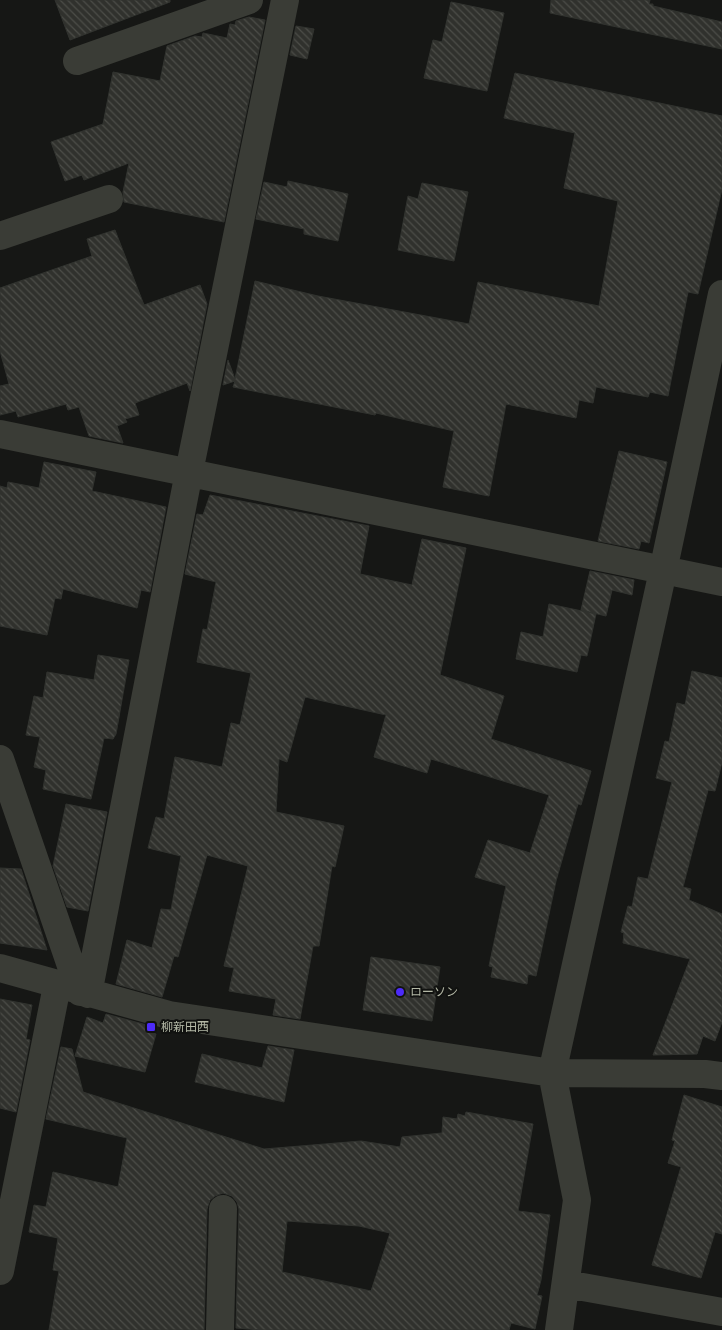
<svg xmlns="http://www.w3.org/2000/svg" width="722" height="1330" font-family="Helvetica,'Noto Sans JP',sans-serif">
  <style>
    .building { fill: url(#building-back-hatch); stroke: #31332f; fill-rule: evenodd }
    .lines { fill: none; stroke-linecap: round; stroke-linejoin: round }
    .minor { stroke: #3a3c36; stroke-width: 28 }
    .poi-dot { fill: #4d2bf9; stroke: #111210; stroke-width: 2 }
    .labels { text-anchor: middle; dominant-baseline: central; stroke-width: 4; stroke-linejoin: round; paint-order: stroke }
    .poi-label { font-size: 12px; fill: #b4b8a6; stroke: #111210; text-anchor: start }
  </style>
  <defs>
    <pattern id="building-back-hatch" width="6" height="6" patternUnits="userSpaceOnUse" patternTransform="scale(1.25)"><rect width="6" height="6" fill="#30312d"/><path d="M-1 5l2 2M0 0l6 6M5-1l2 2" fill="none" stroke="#4c4d48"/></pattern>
  </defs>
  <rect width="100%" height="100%" fill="#161715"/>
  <!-- building -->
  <path class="building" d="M 55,0 L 170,0 L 170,2 L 70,40 Z
    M 551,0 L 650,0 L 649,4 L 653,4 L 653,6 L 722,22 L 722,49 L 550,13 Z
    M 451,2 L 504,13 L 487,91 L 424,78 L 433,40 L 442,42 Z
    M 249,17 L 265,20 L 224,222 L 124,202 L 123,192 L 129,163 L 84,180 L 82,175 L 65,181 L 51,142 L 103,124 L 113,72 L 160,81 L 167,46 L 195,36 L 202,37 L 203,33 L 227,38 L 230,24 L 235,25 L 236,21 Z
    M 296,26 L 314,29 L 307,59 L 290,55 Z
    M 515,73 L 722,116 L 722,189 L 698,294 L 688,292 L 668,396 L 650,392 L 648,397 L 596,387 L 593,403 L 579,400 L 576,418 L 506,404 L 489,496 L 443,487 L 454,431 L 376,413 L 375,415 L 233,387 L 235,381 L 223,385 L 228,360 L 235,379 L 255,281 L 318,296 L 469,324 L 478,282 L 599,306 L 618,201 L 564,188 L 575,133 L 504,118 Z
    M 288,181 L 348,194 L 338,241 L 304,234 L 304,229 L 256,219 L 264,182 L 287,187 Z
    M 422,183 L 468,192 L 454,261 L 398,250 L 408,196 L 418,199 Z
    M 115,230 L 144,305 L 200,285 L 207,304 L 190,391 L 187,383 L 135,403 L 139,415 L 125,419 L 127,422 L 117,426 L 123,443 L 89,436 L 79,407 L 68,410 L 66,404 L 18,417 L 16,411 L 0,415 L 0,386 L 9,384 L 0,351 L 0,288 L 92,256 L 87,239 Z
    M 619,451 L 667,462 L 649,543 L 641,541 L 639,549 L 598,541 Z
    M 44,462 L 96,472 L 92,491 L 166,507 L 150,592 L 141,590 L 137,608 L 63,589 L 61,599 L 55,598 L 47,635 L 0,626 L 0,486 L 7,488 L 8,482 L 39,488 Z
    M 210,495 L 369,526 L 360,574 L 412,585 L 422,539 L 466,548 L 440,675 L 504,696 L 491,739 L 591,771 L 581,805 L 578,804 L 556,881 L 536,976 L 528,974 L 527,984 L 491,977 L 493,967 L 489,966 L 506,886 L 475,877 L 488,840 L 530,853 L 549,795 L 431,759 L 427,773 L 374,757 L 386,715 L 305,697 L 287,762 L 279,759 L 276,812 L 344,826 L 335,867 L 332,866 L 319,946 L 313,946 L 300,1019 L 273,1015 L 276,999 L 229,991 L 234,968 L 224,966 L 248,866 L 207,855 L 178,957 L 174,956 L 162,997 L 116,984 L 127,940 L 152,948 L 161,909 L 171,910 L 181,856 L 148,848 L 156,817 L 164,819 L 175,757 L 222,767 L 231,723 L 240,725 L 251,673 L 197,662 L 203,629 L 207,630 L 216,582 L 185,574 L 197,514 L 203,515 Z
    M 590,571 L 634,580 L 632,595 L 612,590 L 606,616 L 581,610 Z
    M 549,604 L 596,614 L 587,656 L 581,655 L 577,672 L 516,659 L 521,632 L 543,637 Z
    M 98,655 L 129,660 L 116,734 L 113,739 L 104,738 L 91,799 L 43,789 L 46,770 L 34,767 L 40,737 L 26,735 L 34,696 L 43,698 L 47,672 L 94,680 Z
    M 692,671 L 722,678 L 722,762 L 715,791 L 708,790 L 683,887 L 691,889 L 689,900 L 722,914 L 722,1022 L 715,1041 L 703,1036 L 697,1054 L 653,1055 L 690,959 L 623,943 L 624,933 L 621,932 L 628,906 L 632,907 L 638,877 L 648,879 L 672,782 L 656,778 L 665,741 L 669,742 L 677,703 L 685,705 Z
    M 66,804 L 107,812 L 88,911 L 67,907 L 53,866 Z
    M 0,868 L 21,869 L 47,950 L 0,943 Z
    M 371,957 L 440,967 L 432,1021 L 363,1010 Z
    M 0,999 L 32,1005 L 26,1039 L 30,1040 L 16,1112 L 0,1108 Z
    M 106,1014 L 154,1027 L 152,1033 L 156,1034 L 145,1072 L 75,1056 L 87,1017 L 103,1023 Z
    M 268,1046 L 294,1050 L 284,1102 L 195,1082 L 202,1054 L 262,1068 Z
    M 61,1047 L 72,1049 L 83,1092 L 264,1149 L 361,1141 L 400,1147 L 402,1137 L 442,1133 L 443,1117 L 457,1119 L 458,1114 L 465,1116 L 466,1112 L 533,1124 L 518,1211 L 550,1215 L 541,1280 L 537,1295 L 542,1296 L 535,1329 L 511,1323 L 509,1330 L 261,1330 L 236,1328 L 239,1209 L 237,1202 L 232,1196 L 223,1193 L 215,1196 L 210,1200 L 207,1209 L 204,1330 L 49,1330 L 59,1271 L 53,1270 L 58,1238 L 29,1232 L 34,1205 L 46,1207 L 53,1172 L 118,1187 L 127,1138 L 46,1119 ZM 287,1221 L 359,1226 L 390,1233 L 371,1291 L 282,1272 Z
    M 684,1095 L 722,1107 L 722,1234 L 715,1232 L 701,1278 L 652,1265 L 681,1167 L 668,1163 L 675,1141 L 672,1140 Z"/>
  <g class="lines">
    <!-- minor -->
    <path class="minor" d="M 77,61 L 249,0
      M 0,236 L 109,199
      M 0,434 L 722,582
      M 0,759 L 80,992
      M 0,968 L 169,1015 L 552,1073 L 705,1074 L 722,1076
      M 88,994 L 189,472 L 285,0
      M 0,1271 L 57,986
      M 566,1284 L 722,1312
      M 220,1330 L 223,1209
      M 559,1330 L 577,1200 L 552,1073 L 663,571 L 722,294"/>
  </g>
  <!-- markers -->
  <g class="poi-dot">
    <circle cx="400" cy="992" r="5"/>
    <rect x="146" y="1022" width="10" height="10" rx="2.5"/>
  </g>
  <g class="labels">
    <!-- poi labels -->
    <g class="poi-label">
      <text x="410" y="992">ローソン</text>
      <text x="161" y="1027">柳新田西</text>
    </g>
  </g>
</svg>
